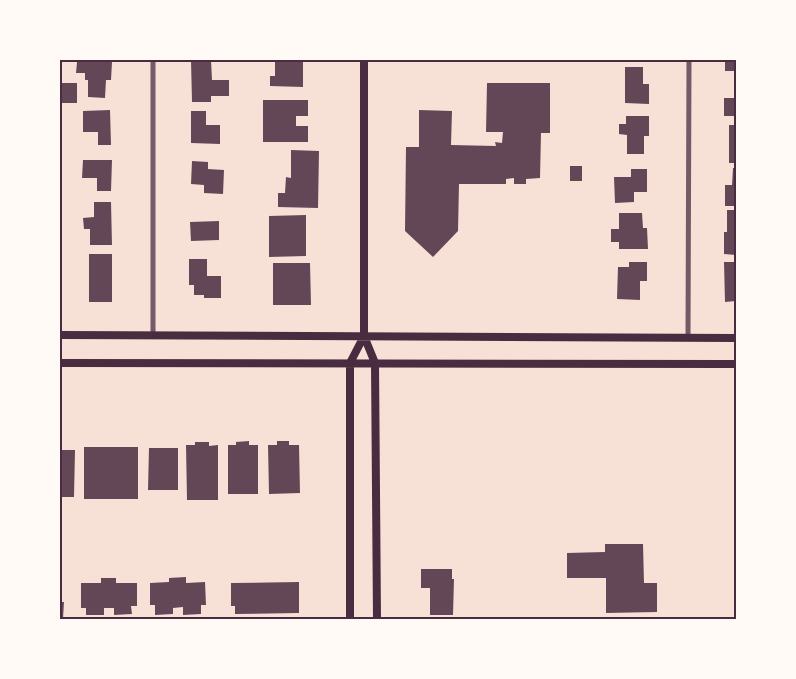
<svg xmlns="http://www.w3.org/2000/svg" width="796" height="679" font-family="'Asap Condensed',sans-serif">
  <style>
    .building { fill: #644757 }
    .lines { fill: none; stroke-linecap: round; stroke-linejoin: round }
    .minor { stroke: #755966; stroke-width: 5 }
    .secondary { stroke: #4a2c40; stroke-width: 8 }
    .neatline { fill: none; stroke: #4a2c40; stroke-width: 2 }
  </style>
  <rect width="100%" height="100%" fill="#f7e1d7"/>
  <!-- building -->
  <path class="building" d="M 191,60 L 211,60 L 212,80 L 229,80 L 229,96 L 211,96 L 211,102 L 192,102 Z
    M 275,60 L 303,60 L 303,87 L 270,86 L 270,76 L 275,76 Z
    M 725,60 L 736,60 L 736,71 L 725,71 Z
    M 77,62 L 112,62 L 111,80 L 106,80 L 105,98 L 88,97 L 88,80 L 85,80 L 85,73 L 76,73 Z
    M 625,67 L 643,67 L 643,84 L 649,84 L 649,104 L 625,103 Z
    M 60,83 L 77,83 L 77,103 L 60,103 Z
    M 487,83 L 550,83 L 550,133 L 541,133 L 540,178 L 526,179 L 526,184 L 514,184 L 514,178 L 506,179 L 506,184 L 459,184 L 458,231 L 433,257 L 405,231 L 406,147 L 419,147 L 419,110 L 452,111 L 451,145 L 496,146 L 495,142 L 502,143 L 503,132 L 486,132 Z
    M 724,98 L 736,98 L 736,116 L 724,116 Z
    M 263,100 L 308,100 L 308,116 L 296,116 L 296,126 L 308,126 L 308,142 L 263,142 Z
    M 110,110 L 111,145 L 98,145 L 98,132 L 83,132 L 83,111 Z
    M 191,111 L 206,111 L 206,125 L 220,125 L 220,144 L 191,143 Z
    M 626,116 L 649,116 L 649,136 L 644,136 L 644,154 L 627,154 L 627,135 L 619,134 L 619,124 L 626,124 Z
    M 729,125 L 736,125 L 736,163 L 729,163 Z
    M 291,150 L 319,151 L 318,208 L 278,207 L 278,193 L 285,193 L 286,177 L 291,178 Z
    M 83,160 L 112,160 L 111,191 L 97,191 L 97,178 L 82,178 Z
    M 192,161 L 208,162 L 208,169 L 224,170 L 223,194 L 204,193 L 204,185 L 191,184 Z
    M 570,166 L 582,166 L 582,181 L 570,181 Z
    M 733,168 L 736,168 L 736,206 L 725,206 L 725,185 L 732,185 Z
    M 631,169 L 647,169 L 647,192 L 634,192 L 634,202 L 615,203 L 614,177 L 631,177 Z
    M 94,202 L 111,202 L 112,245 L 90,245 L 90,229 L 84,229 L 83,218 L 94,217 Z
    M 727,210 L 736,210 L 736,255 L 724,254 L 724,232 L 727,232 Z
    M 619,213 L 642,213 L 643,228 L 647,228 L 648,249 L 619,249 L 619,242 L 611,242 L 611,229 L 619,229 Z
    M 306,215 L 306,256 L 269,257 L 269,216 Z
    M 219,221 L 219,240 L 191,241 L 190,222 Z
    M 89,254 L 112,254 L 112,302 L 89,302 Z
    M 189,259 L 207,259 L 207,276 L 221,276 L 221,298 L 204,298 L 204,295 L 194,295 L 194,285 L 189,285 Z
    M 629,262 L 647,262 L 647,281 L 640,281 L 640,300 L 617,299 L 618,267 L 629,267 Z
    M 724,262 L 736,262 L 736,301 L 725,302 Z
    M 273,263 L 310,263 L 311,305 L 273,305 Z
    M 249,441 L 249,445 L 258,445 L 258,494 L 228,494 L 228,445 L 236,445 L 236,442 Z
    M 277,441 L 289,441 L 289,445 L 299,445 L 300,493 L 269,494 L 268,445 L 277,445 Z
    M 195,442 L 209,442 L 209,446 L 218,445 L 218,500 L 187,500 L 186,445 L 195,445 Z
    M 84,447 L 138,447 L 138,499 L 84,499 Z
    M 149,448 L 178,448 L 178,490 L 148,490 Z
    M 60,450 L 75,450 L 74,497 L 60,497 Z
    M 605,544 L 643,544 L 644,583 L 657,583 L 657,612 L 606,613 L 606,578 L 567,578 L 567,553 L 605,552 Z
    M 421,569 L 452,569 L 452,579 L 454,579 L 453,615 L 430,615 L 430,588 L 421,588 Z
    M 186,577 L 186,583 L 205,582 L 206,605 L 201,605 L 201,614 L 183,615 L 183,607 L 173,608 L 173,614 L 155,615 L 155,605 L 150,605 L 150,583 L 169,582 L 169,578 Z
    M 101,578 L 116,578 L 116,583 L 137,583 L 137,606 L 131,606 L 132,614 L 114,615 L 114,608 L 104,608 L 104,615 L 86,615 L 86,608 L 81,608 L 81,583 L 101,583 Z
    M 299,582 L 299,613 L 235,614 L 235,606 L 231,606 L 231,583 Z
    M 60,602 L 64,602 L 63,619 L 60,619 Z"/>
  <g class="lines">
    <!-- minor -->
    <path class="minor" d="M 153,336 L 153,60
      M 688,337 L 689,60"/>
    <!-- secondary -->
    <path class="secondary" d="M 364,60 L 364,336 L 375,363 L 377,619
      M 60,335 L 736,338
      M 60,363 L 736,364
      M 350,619 L 350,363 L 364,336"/>
  </g>
  <!-- border -->
  <rect width="796" height="679" fill="none" stroke="#fffaf5" stroke-width="122"/>
  <rect x="61" y="61" width="674" height="557" class="neatline"/>
</svg>
